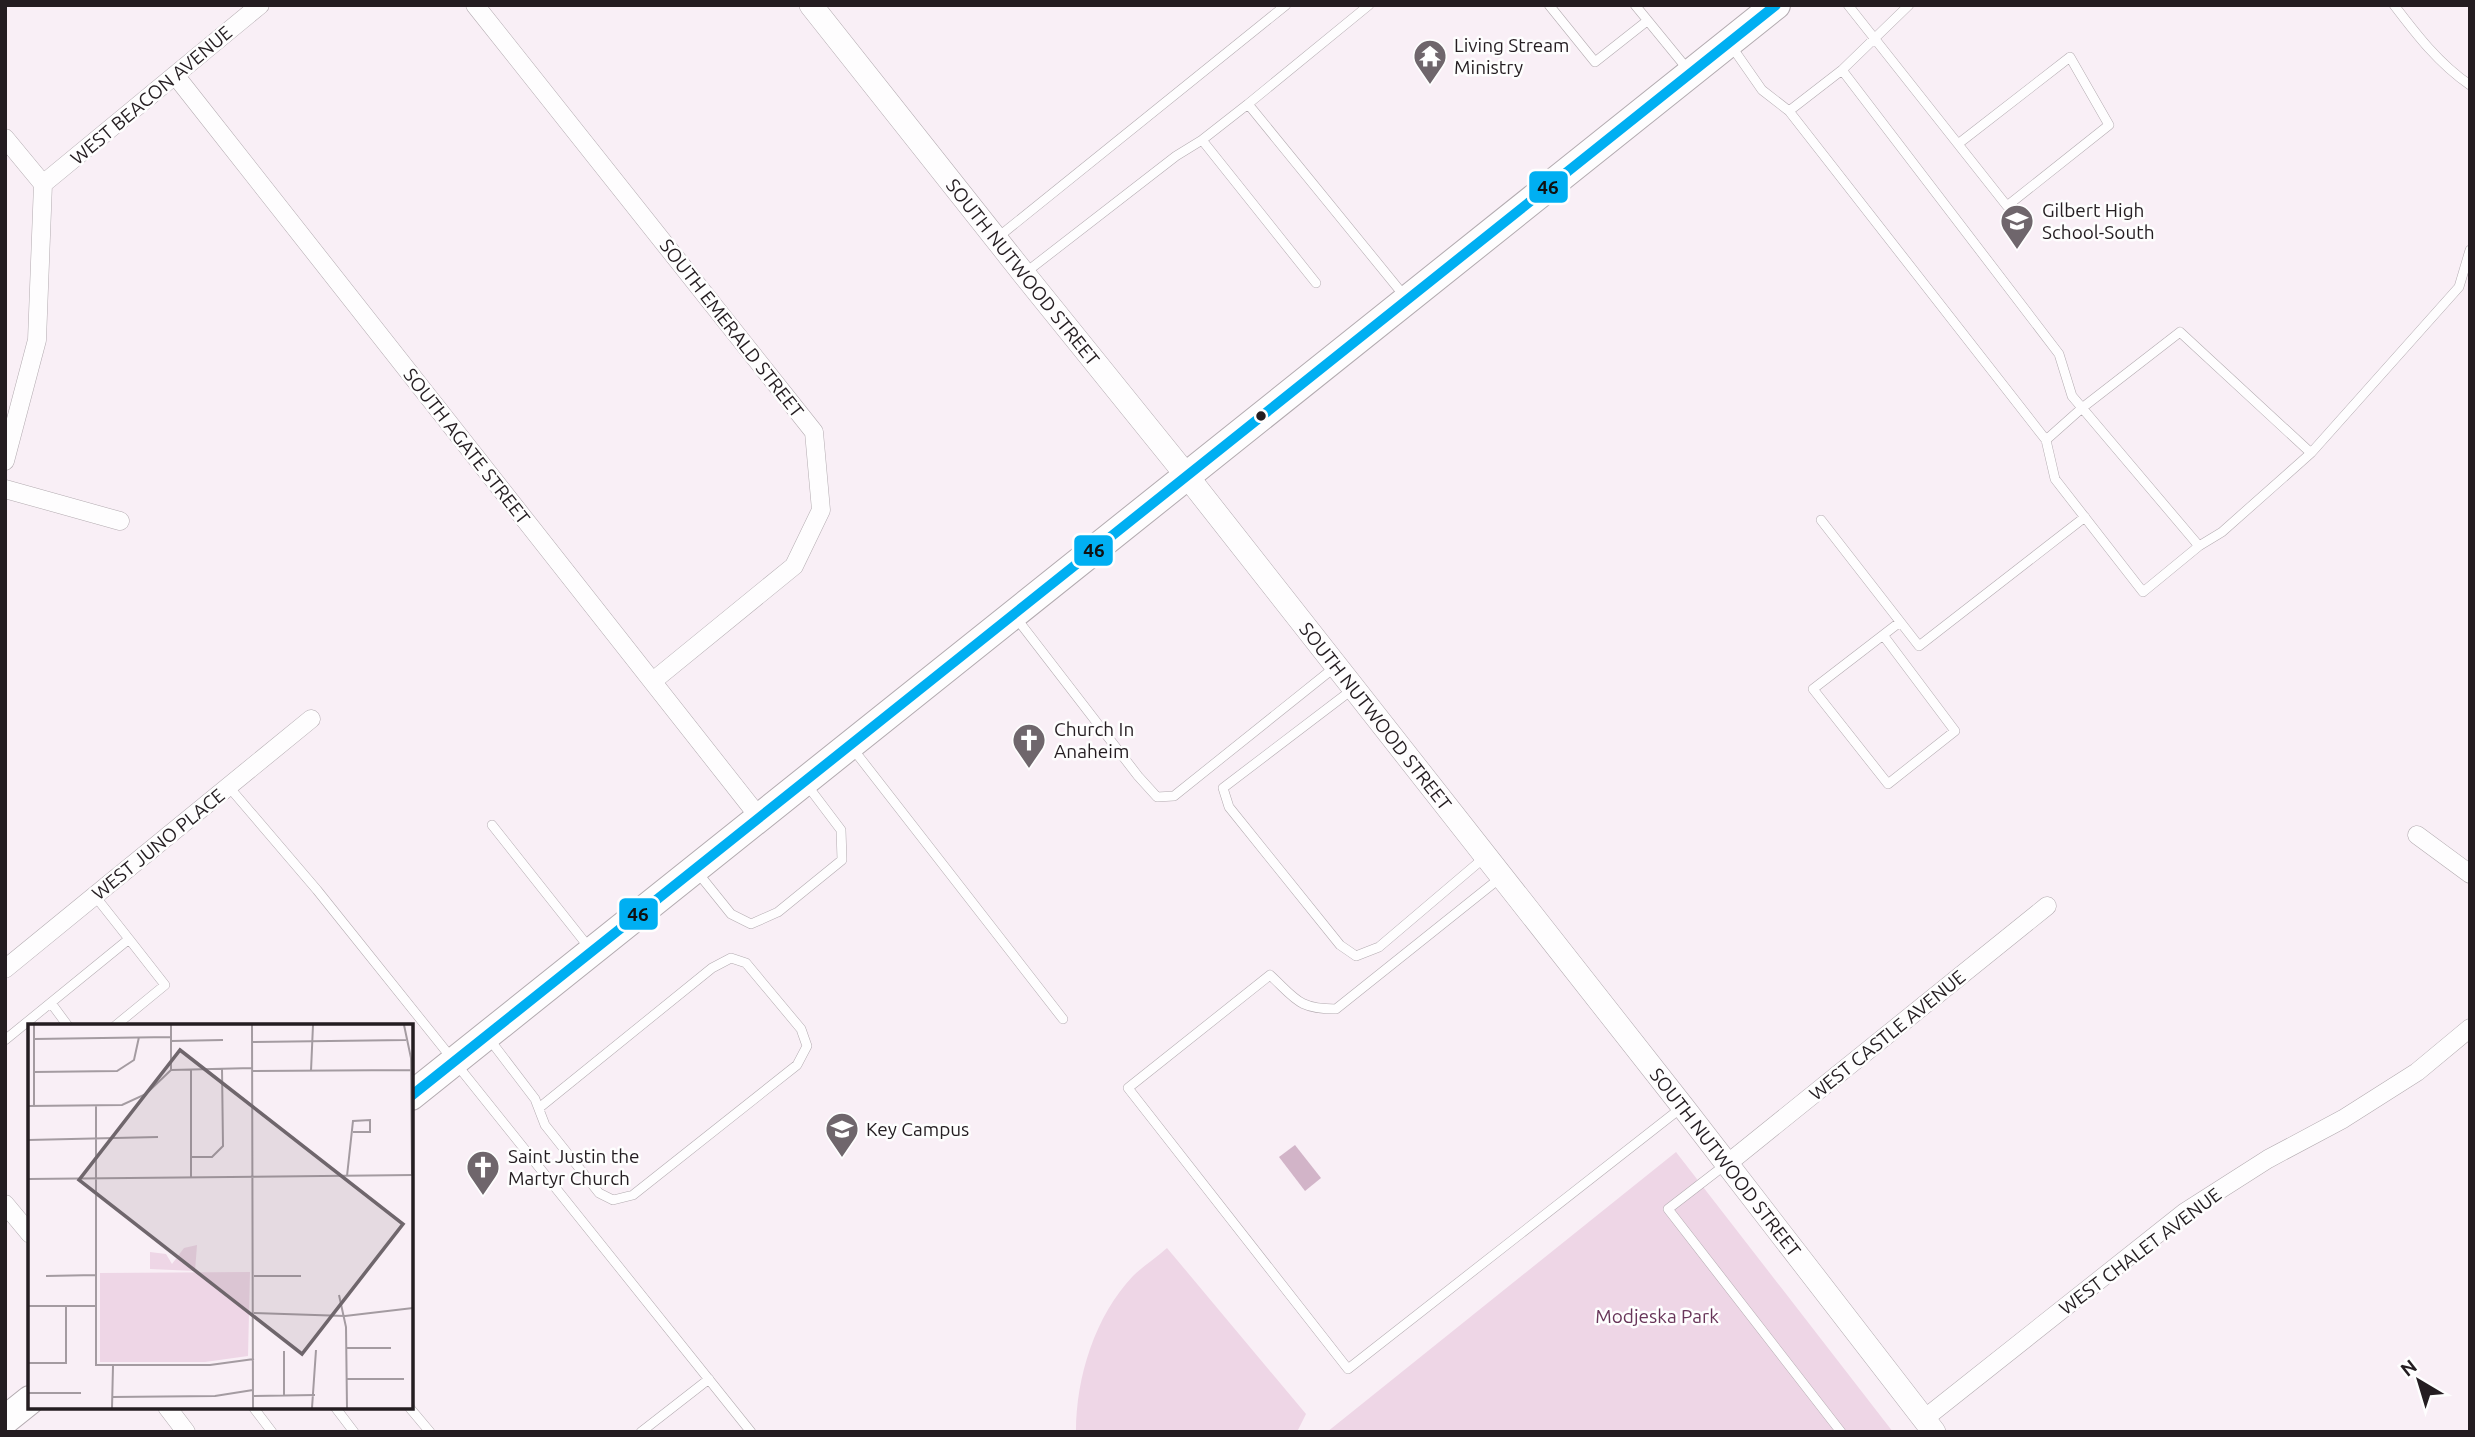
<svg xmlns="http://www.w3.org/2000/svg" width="2475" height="1437" font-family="Ubuntu,sans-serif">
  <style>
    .green { fill: #eed6e6 }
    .water { fill: #d2b4c8 }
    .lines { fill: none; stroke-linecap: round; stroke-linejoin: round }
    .service-casing { stroke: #b3abb0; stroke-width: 10 }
    .minor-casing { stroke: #b3abb0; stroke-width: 19 }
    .tertiary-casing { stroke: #b3abb0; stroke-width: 24 }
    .primary-casing { stroke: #b3abb0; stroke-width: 30 }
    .service { stroke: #fefdfe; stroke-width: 9 }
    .minor { stroke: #fefdfe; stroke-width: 18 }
    .tertiary { stroke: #fefdfe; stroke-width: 23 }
    .primary { stroke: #fefdfe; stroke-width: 28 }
    .bus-1-casing { stroke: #fefefe; stroke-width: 16 }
    .bus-1 { stroke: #00aff2; stroke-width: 10 }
    .bus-dot { fill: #241d21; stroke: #fefefe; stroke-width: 2.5 }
    .labels { text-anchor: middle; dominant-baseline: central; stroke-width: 5; stroke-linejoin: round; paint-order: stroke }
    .poi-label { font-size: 19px; fill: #241d21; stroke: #fefefe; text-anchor: start }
    .street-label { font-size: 19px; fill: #241d21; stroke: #fefefe }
    .park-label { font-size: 19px; fill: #683559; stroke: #fefefe }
    .inset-road { fill: none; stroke: #a49ba1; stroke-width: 2 }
    .view { fill: #6f666c; fill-opacity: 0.15; stroke: #6f666c; stroke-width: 3.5 }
    .inset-edge { fill: none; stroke: #241d21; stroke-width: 3.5 }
    .line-badge { stroke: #fefefe; stroke-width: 2.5 }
    .pale-badge-label { font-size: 19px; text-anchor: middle; font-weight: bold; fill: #111 }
  </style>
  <rect width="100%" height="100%" fill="#f9eff6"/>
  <!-- green -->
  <path class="green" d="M 1676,1152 L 1893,1432 L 1327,1432 Z
    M 1167,1248 L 1306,1414 L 1297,1432 L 1076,1432 C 1076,1377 1095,1316 1133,1276 C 1143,1266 1156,1258 1167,1248 Z"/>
  <!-- water -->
  <path class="water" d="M 1295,1145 L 1321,1178 L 1305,1191 L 1279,1157 Z"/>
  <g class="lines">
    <defs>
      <path id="service" d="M 1369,5 L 1248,104 L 1406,298
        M 1549,5 L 1595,62 L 1647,21
        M 1635,5 L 1689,71
        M 1848,5 L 2007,206 L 2109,125 L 2070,57 L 1958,144
        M 2394,5 C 2416,34 2439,64 2470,85
        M 1732,47 L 1762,90 L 1789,111 L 2046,440 L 2055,479 L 2143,592 L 2199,546 L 2072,396 L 2059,354 L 1842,70 L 1909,5
        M 1248,104 L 1202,140 L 1316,283
        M 1789,111 L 1842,70
        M 997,238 L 1286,5
        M 1025,273 L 1176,156 L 1202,140
        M 2046,440 L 2082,408 L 2180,332 L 2311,453
        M 1821,520 L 1919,646 L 2085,517
        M 2199,546 L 2222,532 L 2311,453 L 2459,287 L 2470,250
        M 1017,619 L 1138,776 L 1157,797 L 1174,796 L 1335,667
        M 1883,635 L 1955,731 L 1888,784 L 1813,689 L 1900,622
        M 1353,689 L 1223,788 L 1229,807 L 1340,945 L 1356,956 L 1379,947 L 1485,857
        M 853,749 L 1063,1019
        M 229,787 L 317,890 L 751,1432
        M 492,825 L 591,950
        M 698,873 L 731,914 L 751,924 L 778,912 L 842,860 L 841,830 L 807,785
        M 1500,878 L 1336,1009 C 1298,1009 1296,999 1270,975 L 1128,1088 L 1348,1369 L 1681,1108
        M 51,1003 L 68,1026
        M 115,1026 L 165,985 L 129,939
        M 5,1040 L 129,939 L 95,896
        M 490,1040 L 535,1099 L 545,1125 L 599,1193 L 613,1200 L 633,1195 L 797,1065 L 807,1046 L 801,1029 L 746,963 L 731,958 L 712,968 L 539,1108
        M 1725,1165 L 1668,1209 L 1841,1432
        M 253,1407 L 272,1432
        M 335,1407 L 354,1432
        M 409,1407 L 430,1432
        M 641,1432 L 709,1379"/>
      <path id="minor" d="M 475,5 L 814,432 L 821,510 L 794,566 L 653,681
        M 175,75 L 759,817
        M 5,138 L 43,184
        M 43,184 L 260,5
        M 5,461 L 37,340 L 43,184
        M 5,489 L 120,521
        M 2417,835 L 2470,874
        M 5,969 L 311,719
        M 1727,1164 L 2047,906
        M 5,1204 L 30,1234
        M 167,1407 L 186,1432
        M 1924,1419 L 2185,1212 L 2268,1159 L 2343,1119 L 2417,1072 L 2470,1028"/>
      <g id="tertiary">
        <path id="s1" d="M 811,5 L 1024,274 L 1187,476 L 1683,1107 L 1934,1432"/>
      </g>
      <path id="primary" d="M 411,1096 L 1776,5
        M 5,1420 L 30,1400"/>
    </defs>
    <!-- service casing -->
    <use href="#service" class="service-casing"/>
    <!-- minor casing -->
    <use href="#minor" class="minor-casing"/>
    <!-- tertiary casing -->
    <use href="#tertiary" class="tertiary-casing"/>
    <!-- primary casing -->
    <use href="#primary" class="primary-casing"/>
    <!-- service -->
    <use href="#service" class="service"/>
    <!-- minor -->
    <use href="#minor" class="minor"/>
    <!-- tertiary -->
    <use href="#tertiary" class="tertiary"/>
    <!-- primary -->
    <use href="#primary" class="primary"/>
    <defs>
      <path id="bus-1" d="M 411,1096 L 1776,5"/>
    </defs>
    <!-- bus-1 casing -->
    <use href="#bus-1" class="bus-1-casing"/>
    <!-- bus-1 -->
    <use href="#bus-1" class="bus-1"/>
  </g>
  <!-- icons -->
  <defs>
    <symbol id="temple-pin" viewBox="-11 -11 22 30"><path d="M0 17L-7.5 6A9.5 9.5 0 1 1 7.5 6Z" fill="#6f666c" stroke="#fefefe"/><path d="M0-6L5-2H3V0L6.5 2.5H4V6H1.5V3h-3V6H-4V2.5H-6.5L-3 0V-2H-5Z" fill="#fff"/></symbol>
    <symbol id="school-pin" viewBox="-11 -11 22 30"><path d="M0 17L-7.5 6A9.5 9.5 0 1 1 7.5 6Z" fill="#6f666c" stroke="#fefefe"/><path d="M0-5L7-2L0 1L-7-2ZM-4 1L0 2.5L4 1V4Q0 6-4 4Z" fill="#fff"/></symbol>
    <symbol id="church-pin" viewBox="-11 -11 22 30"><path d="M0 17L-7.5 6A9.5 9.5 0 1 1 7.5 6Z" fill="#6f666c" stroke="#fefefe"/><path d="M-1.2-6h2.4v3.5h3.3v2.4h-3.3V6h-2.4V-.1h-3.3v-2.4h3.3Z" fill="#fff"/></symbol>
  </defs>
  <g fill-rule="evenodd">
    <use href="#temple-pin" x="1411" y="37" width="38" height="52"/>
    <use href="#school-pin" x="1998" y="202" width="38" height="52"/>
    <use href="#church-pin" x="1010" y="721" width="38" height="52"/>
    <use href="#school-pin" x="823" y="1110" width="38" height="52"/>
    <use href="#church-pin" x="464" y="1148" width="38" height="52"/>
  </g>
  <!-- markers -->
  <circle class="bus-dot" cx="1261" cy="416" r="6"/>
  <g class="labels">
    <!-- poi labels -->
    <g class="poi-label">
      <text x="1454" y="45">Living Stream<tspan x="1454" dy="22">Ministry</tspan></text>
      <text x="2042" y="210">Gilbert High<tspan x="2042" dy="22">School-South</tspan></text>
      <text x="1054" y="729">Church In<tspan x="1054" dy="22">Anaheim</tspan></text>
      <text x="866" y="1129">Key Campus</text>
      <text x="508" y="1156">Saint Justin the<tspan x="508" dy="22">Martyr Church</tspan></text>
    </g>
    <!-- street labels -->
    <g class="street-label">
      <text transform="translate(151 95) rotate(-40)">WEST BEACON AVENUE</text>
      <text stroke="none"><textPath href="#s1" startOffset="341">SOUTH NUTWOOD STREET</textPath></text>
      <text transform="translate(732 328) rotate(52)">SOUTH EMERALD STREET</text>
      <text transform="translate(467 446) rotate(52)">SOUTH AGATE STREET</text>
      <text stroke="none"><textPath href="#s1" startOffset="908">SOUTH NUTWOOD STREET</textPath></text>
      <text transform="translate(158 844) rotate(-39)">WEST JUNO PLACE</text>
      <text transform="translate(1887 1035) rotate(-39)">WEST CASTLE AVENUE</text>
      <text stroke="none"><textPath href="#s1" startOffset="1475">SOUTH NUTWOOD STREET</textPath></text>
      <text transform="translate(2140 1251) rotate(-37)">WEST CHALET AVENUE</text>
    </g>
    <!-- park labels -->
    <g class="park-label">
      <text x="1657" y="1316">Modjeska Park</text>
    </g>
  </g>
  <!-- overview -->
  <g transform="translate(28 1024)">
    <rect width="385" height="385" fill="#f9eff6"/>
    <path d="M 169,221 L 167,247 L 122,245 L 122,228 L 138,230 L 144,240 L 156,224 ZM 222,248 L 220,332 L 177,338 L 72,338 L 72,249 Z" fill="#eed6e6"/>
    <path class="inset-road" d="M 143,1 L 143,46M 224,1 L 225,384M 376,1 L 383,34 L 384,151M 6,15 L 143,13M 143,17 L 195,16M 224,18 L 378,16M 163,45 L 163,153M 143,46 L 225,44M 225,47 L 383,46M 283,47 L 285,1M 6,48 L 89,47 L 106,36 L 111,13M 0,82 L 94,81 L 118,70 L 143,46M 6,82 L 6,1M 68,82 L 68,341 L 182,341 L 226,335M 0,116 L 130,113M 163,133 L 184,133 L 195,122 L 194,44M 319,152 L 325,97 L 342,96 L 342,108 L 325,108M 0,155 L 385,151M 18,252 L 68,251M 226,252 L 273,252M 311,271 L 318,303 L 319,384M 0,282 L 68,282M 226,289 L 317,292 L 385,284M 319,324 L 363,324M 0,339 L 38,339 L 38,282M 319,355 L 376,355M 0,369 L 53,369M 226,372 L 287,371M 256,372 L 256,327M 84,373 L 187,372 L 225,366M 84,384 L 85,342M 284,384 L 288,326"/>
    <path class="view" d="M 152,26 L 375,200 L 274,330 L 51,156 Z"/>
    <rect width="385" height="385" class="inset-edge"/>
  </g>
  <g class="line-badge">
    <rect x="1528" y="170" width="41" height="34" rx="7" fill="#00aff2"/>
    <rect x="1073" y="534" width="41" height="33" rx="7" fill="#00aff2"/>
    <rect x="618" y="897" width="41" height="34" rx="7" fill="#00aff2"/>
  </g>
  <g class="pale-badge-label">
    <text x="1548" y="194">46</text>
    <text x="1094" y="557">46</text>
    <text x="638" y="921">46</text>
  </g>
  <!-- border -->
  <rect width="2475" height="1437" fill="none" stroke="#241d21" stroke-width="14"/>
  <!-- north arrow -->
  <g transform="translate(2419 1381) rotate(322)" stroke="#fefefe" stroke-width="5" paint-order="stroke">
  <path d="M0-5L12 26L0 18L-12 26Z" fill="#241d21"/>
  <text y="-10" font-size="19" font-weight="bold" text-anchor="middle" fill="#241d21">N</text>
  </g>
</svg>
